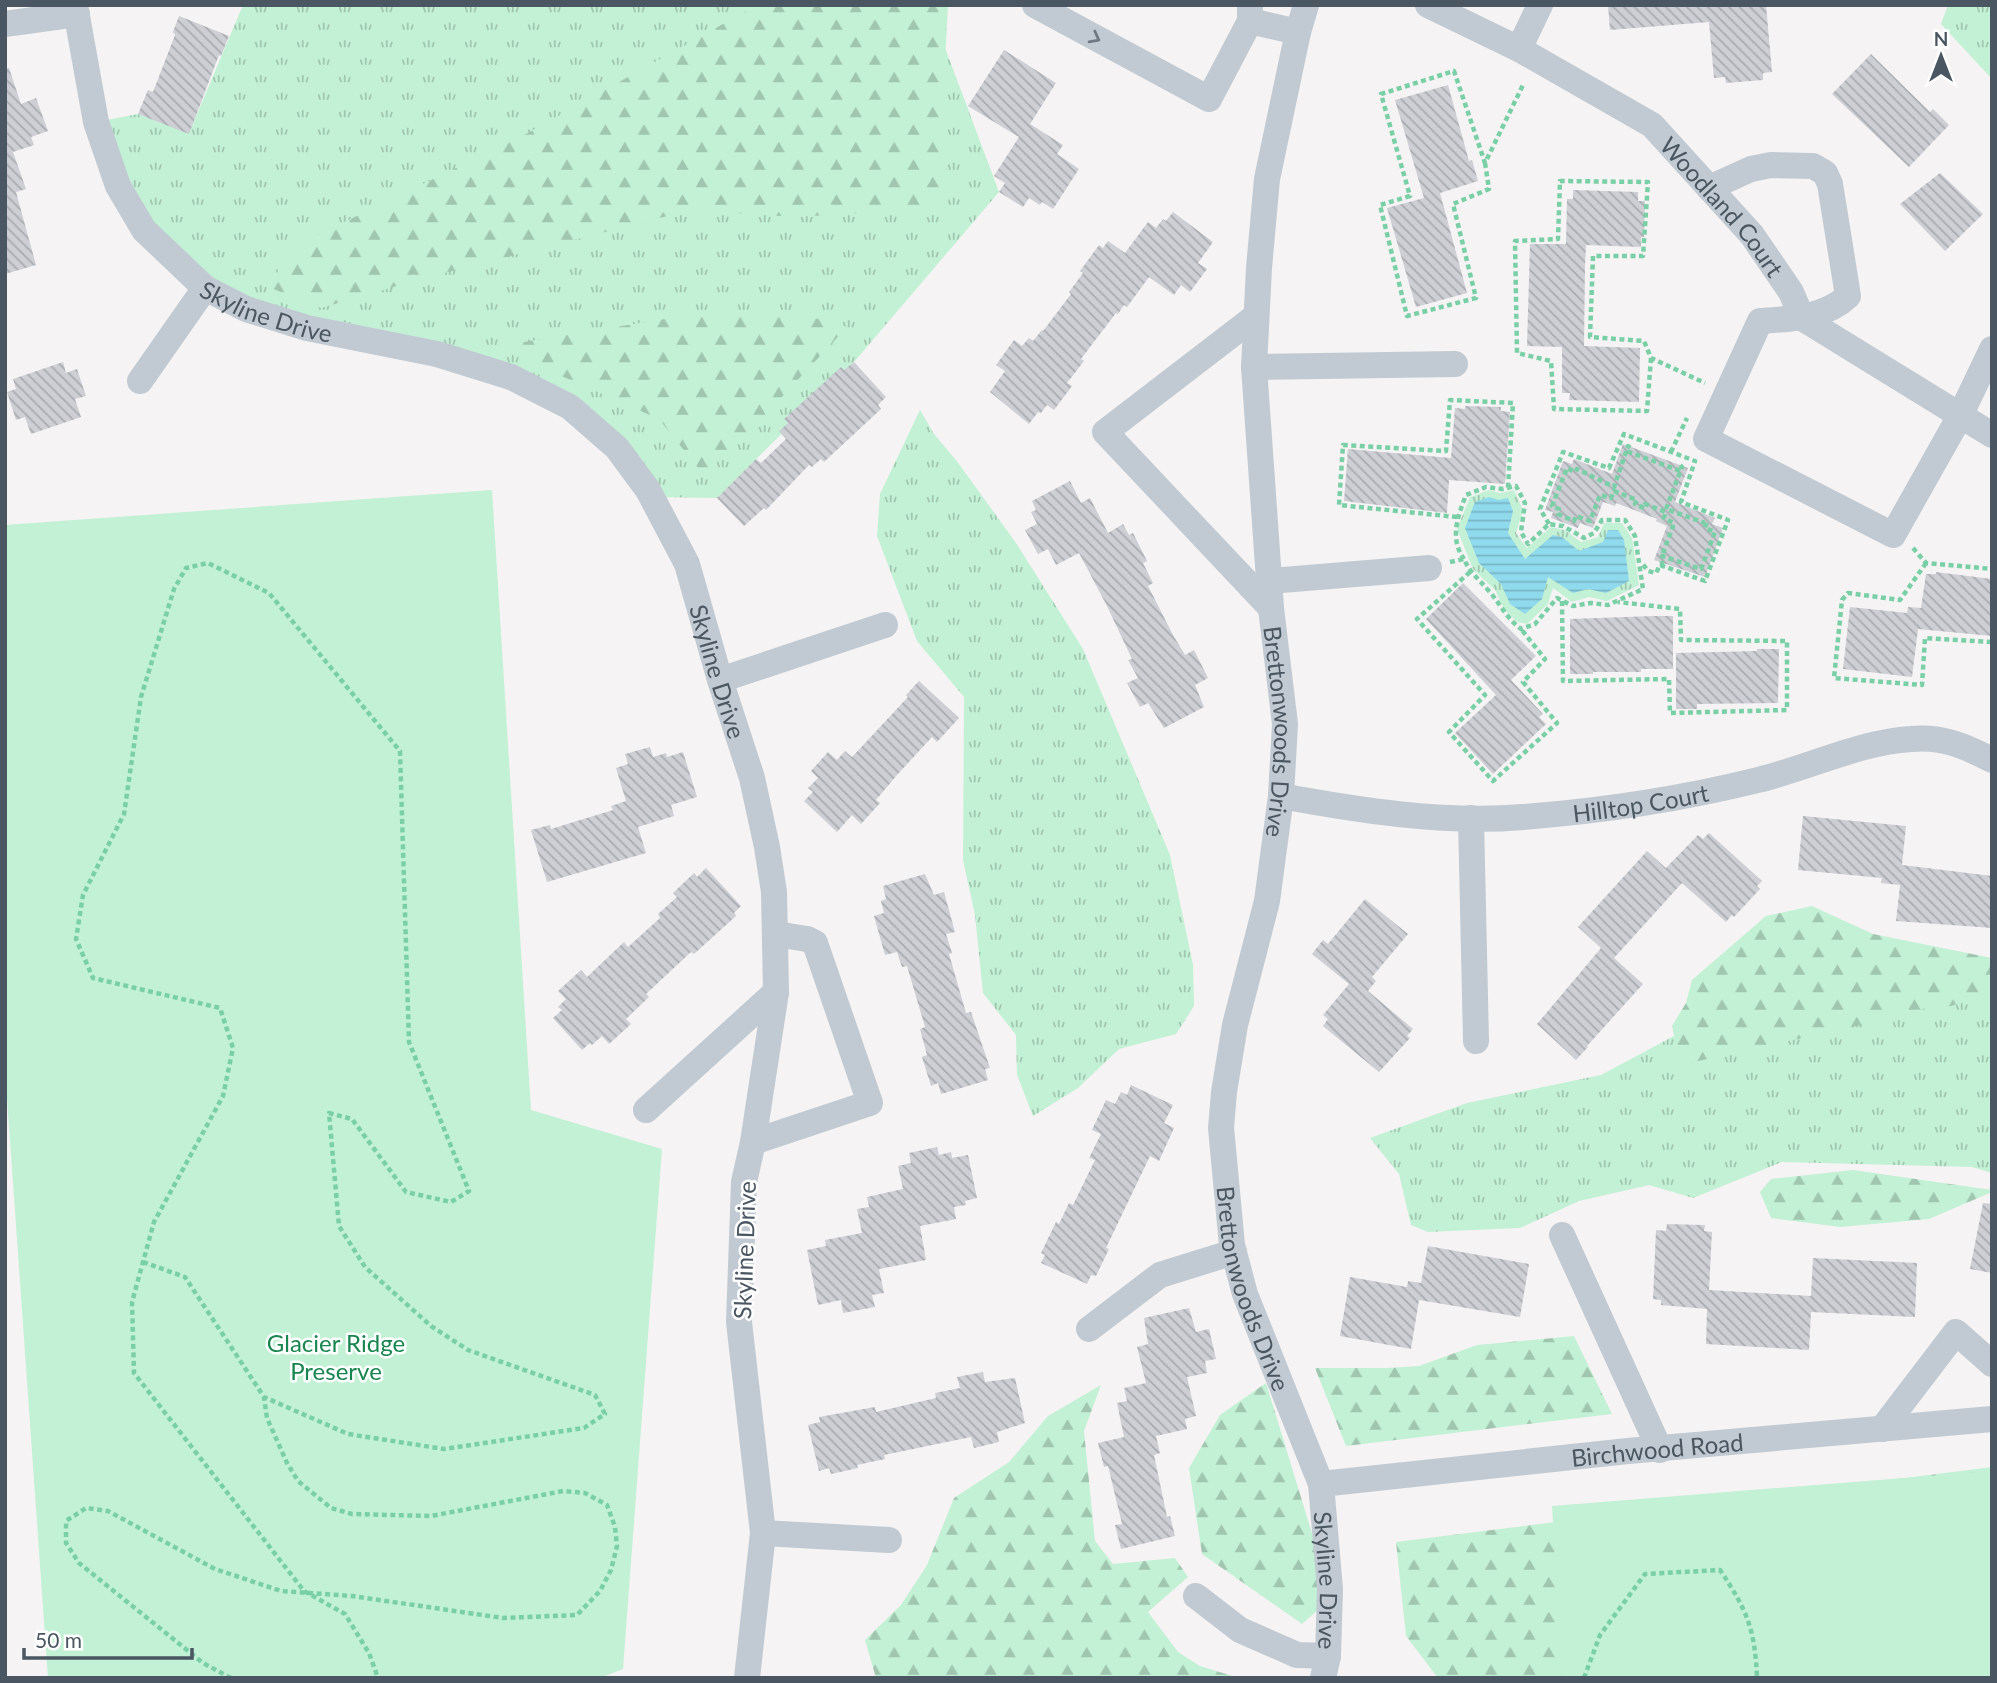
<svg xmlns="http://www.w3.org/2000/svg" width="1997" height="1683" font-family="Lato,sans-serif">
  <style>
    .grass { fill: url(#grass-tufts) }
    .forest { fill: url(#forest-firs) }
    .park { fill: #c3f1d5 }
    .water { fill: url(#water-rules) }
    .building { fill: url(#building-back-hatch) }
    .lines { fill: none; stroke-linecap: round; stroke-linejoin: round }
    .path { stroke: #7ad0a6; stroke-width: 4.5; stroke-dasharray: 5 3.5; stroke-linecap: butt }
    .minor { stroke: #c1cad2; stroke-width: 26 }
    .oneway { stroke: #6e7983 }
    .labels { text-anchor: middle; dominant-baseline: central; stroke-width: 5; stroke-linejoin: round; paint-order: stroke }
    .street-label { font-size: 24px; fill: #4a5661; stroke: #fff }
    .park-label { font-size: 24px; fill: #17864f; stroke: #fff }
  </style>
  <defs>
    <pattern id="grass-tufts" width="24" height="20" patternUnits="userSpaceOnUse" patternTransform="scale(1.75)"><rect width="24" height="20" fill="#c3f1d5"/><path d="M3 7l-1-3M5 7V3M7 7l1-3M15 17l-1-3M17 17v-4M19 17l1-3" fill="none" stroke="#a0c6b0"/></pattern>
    <pattern id="forest-firs" width="22" height="20" patternUnits="userSpaceOnUse" patternTransform="scale(1.75)"><rect width="22" height="20" fill="#c3f1d5"/><path d="M5 1l3.5 6h-7zM16 11l3.5 6h-7z" fill="#a0c6b0"/></pattern>
    <pattern id="water-rules" width="6" height="5" patternUnits="userSpaceOnUse" patternTransform="scale(1.75)"><rect width="6" height="5" fill="#90daee"/><path d="M0 2.5h6" fill="none" stroke="#78b4c4"/></pattern>
    <pattern id="building-back-hatch" width="6" height="6" patternUnits="userSpaceOnUse" patternTransform="scale(1.75)"><rect width="6" height="6" fill="#cdcfd5"/><path d="M-1 5l2 2M0 0l6 6M5-1l2 2" fill="none" stroke="#a8abb0"/></pattern>
  </defs>
  <rect width="100%" height="100%" fill="#f5f3f3"/>
  <!-- grass -->
  <path class="grass" d="M 243,5 L 929,5 L 999,192 L 854,362 L 717,498 L 652,497 L 617,448 L 511,377 L 246,309 L 144,230 L 96,122 L 138,114 L 189,133 Z
    M 1948,5 L 1992,5 L 1992,79 L 1941,24 Z
    M 920,410 L 934,434 L 956,460 L 1016,543 L 1083,649 L 1170,855 L 1193,965 L 1194,1006 L 1176,1034 L 1119,1049 L 1078,1088 L 1033,1116 L 1017,1075 L 1016,1035 L 983,993 L 975,915 L 963,860 L 964,697 L 917,641 L 877,536 L 880,494 Z
    M 1489,490 L 1500,493 L 1514,490 L 1523,510 L 1516,533 L 1527,548 L 1551,527 L 1565,530 L 1581,542 L 1598,537 L 1604,523 L 1622,523 L 1632,538 L 1639,585 L 1607,601 L 1589,597 L 1572,602 L 1553,588 L 1548,604 L 1527,624 L 1517,622 L 1504,609 L 1495,590 L 1473,569 L 1457,529 L 1470,497 Z
    M 1992,973 L 1992,1173 L 1972,1167 L 1782,1162 L 1693,1198 L 1649,1185 L 1579,1201 L 1520,1228 L 1428,1232 L 1411,1225 L 1399,1174 L 1370,1138 L 1467,1103 L 1601,1075 L 1788,975 Z"/>
  <!-- forest -->
  <path class="forest" d="M 757,5 L 948,5 L 942,114 L 949,201 L 906,210 L 795,217 L 691,210 L 421,279 L 321,308 L 266,286 L 301,243 L 526,134 Z
    M 701,313 L 825,319 L 847,327 L 753,428 L 702,473 L 659,419 L 532,363 L 518,343 Z
    M 1812,906 L 1873,934 L 1992,958 L 1992,995 L 1947,1007 L 1920,1009 L 1870,1023 L 1680,1065 L 1672,1026 L 1686,1003 L 1692,980 L 1766,916 Z
    M 1853,1170 L 1992,1190 L 1992,1192 L 1929,1219 L 1840,1227 L 1771,1218 L 1760,1192 L 1771,1179 Z
    M 1574,1336 L 1612,1414 L 1346,1446 L 1315,1368 L 1388,1368 L 1419,1366 L 1477,1345 Z
    M 1266,1383 L 1314,1540 L 1330,1599 L 1302,1624 L 1202,1554 L 1189,1468 L 1220,1415 Z
    M 1101,1385 L 1084,1431 L 1095,1541 L 1113,1564 L 1175,1558 L 1188,1577 L 1148,1612 L 1178,1652 L 1200,1666 L 1239,1678 L 876,1678 L 865,1640 L 901,1605 L 927,1565 L 954,1498 L 1009,1462 L 1048,1416 Z
    M 1992,1467 L 1992,1678 L 1438,1678 L 1406,1636 L 1396,1542 Z"/>
  <!-- park -->
  <path class="park" d="M 492,490 L 531,1110 L 662,1149 L 623,1669 L 600,1678 L 48,1678 L 5,1070 L 5,525 Z
    M 1992,1471 L 1992,1678 L 1562,1678 L 1552,1506 Z"/>
  <!-- water -->
  <path class="water" d="M 1489,497 L 1499,500 L 1508,498 L 1513,511 L 1508,533 L 1525,559 L 1553,535 L 1562,537 L 1579,551 L 1603,542 L 1608,530 L 1618,530 L 1624,540 L 1629,581 L 1606,593 L 1588,589 L 1573,593 L 1548,577 L 1542,599 L 1525,614 L 1510,604 L 1501,584 L 1479,563 L 1465,528 L 1475,502 Z"/>
  <!-- building -->
  <path class="building" d="M 1608,5 L 1766,5 L 1772,72 L 1763,73 L 1763,80 L 1726,83 L 1725,77 L 1714,78 L 1709,22 L 1610,30 Z
    M 179,16 L 229,36 L 221,56 L 219,55 L 189,134 L 138,114 L 148,90 L 153,92 L 175,35 L 173,32 Z
    M 1004,50 L 1056,83 L 1030,124 L 1063,145 L 1057,154 L 1079,169 L 1053,209 L 1042,202 L 1040,205 L 1029,198 L 1023,207 L 999,192 L 1005,183 L 994,176 L 1019,137 L 968,106 Z
    M 1871,54 L 1930,112 L 1933,109 L 1949,125 L 1909,167 L 1832,94 Z
    M 9,68 L 21,104 L 36,98 L 48,131 L 31,137 L 34,145 L 13,152 L 26,189 L 16,192 L 36,265 L 5,274 L 5,69 Z
    M 1448,85 L 1469,161 L 1472,160 L 1478,181 L 1440,193 L 1467,293 L 1416,307 L 1387,208 L 1424,198 L 1395,100 Z
    M 1940,173 L 1983,214 L 1945,251 L 1900,204 Z
    M 1573,190 L 1638,192 L 1638,201 L 1645,201 L 1644,237 L 1641,237 L 1641,247 L 1586,245 L 1585,265 L 1584,346 L 1640,348 L 1639,402 L 1569,400 L 1570,393 L 1562,393 L 1562,347 L 1527,346 L 1530,244 L 1566,244 L 1567,199 L 1573,199 Z
    M 1173,212 L 1213,242 L 1198,263 L 1207,269 L 1190,292 L 1181,285 L 1174,295 L 1149,277 L 1127,307 L 1124,305 L 1118,314 L 1116,313 L 1081,359 L 1084,361 L 1067,383 L 1072,386 L 1054,410 L 1047,405 L 1041,413 L 1038,412 L 1029,424 L 990,392 L 1005,371 L 996,365 L 1014,340 L 1022,346 L 1029,338 L 1033,341 L 1042,330 L 1043,331 L 1071,294 L 1069,292 L 1083,273 L 1080,271 L 1099,245 L 1103,248 L 1108,241 L 1125,253 L 1148,222 L 1156,228 L 1163,219 L 1166,221 Z
    M 63,362 L 66,373 L 77,369 L 86,396 L 75,399 L 81,417 L 31,434 L 25,417 L 16,420 L 7,392 L 16,389 L 13,379 Z
    M 854,362 L 886,397 L 878,405 L 881,409 L 824,462 L 821,459 L 812,467 L 809,465 L 766,510 L 764,508 L 744,526 L 717,498 L 756,459 L 761,463 L 786,439 L 779,431 L 788,423 L 784,419 L 841,367 L 844,370 Z
    M 1465,406 L 1501,407 L 1501,411 L 1510,412 L 1505,484 L 1449,480 L 1447,513 L 1344,501 L 1348,449 L 1451,458 L 1455,408 L 1465,409 Z
    M 1623,444 L 1688,468 L 1675,502 L 1715,518 L 1712,524 L 1723,528 L 1705,577 L 1654,560 L 1667,526 L 1656,521 L 1657,519 L 1616,503 L 1615,506 L 1603,502 L 1593,528 L 1580,523 L 1578,528 L 1551,518 L 1553,512 L 1545,510 L 1563,461 L 1572,464 L 1574,459 L 1612,474 Z
    M 1070,481 L 1081,503 L 1090,498 L 1108,533 L 1123,524 L 1129,535 L 1133,533 L 1147,561 L 1143,563 L 1153,583 L 1148,586 L 1173,635 L 1185,655 L 1194,650 L 1208,678 L 1195,685 L 1204,707 L 1164,728 L 1148,703 L 1140,707 L 1127,683 L 1138,678 L 1128,660 L 1132,659 L 1107,606 L 1079,553 L 1056,565 L 1048,549 L 1038,554 L 1025,530 L 1037,524 L 1031,512 L 1036,510 L 1032,501 Z
    M 1936,572 L 1992,579 L 1992,636 L 1918,629 L 1912,677 L 1843,669 L 1850,607 L 1907,613 L 1908,607 L 1921,608 L 1926,574 L 1936,574 Z
    M 1463,583 L 1536,656 L 1511,680 L 1543,714 L 1539,717 L 1546,724 L 1493,774 L 1455,733 L 1496,695 L 1426,619 Z
    M 1653,616 L 1673,616 L 1673,669 L 1641,669 L 1641,672 L 1593,672 L 1593,674 L 1570,674 L 1570,619 Z
    M 1757,649 L 1779,649 L 1778,703 L 1697,704 L 1697,709 L 1676,709 L 1676,653 L 1757,651 Z
    M 919,681 L 959,718 L 937,742 L 932,737 L 897,775 L 876,800 L 880,803 L 861,824 L 852,815 L 837,832 L 804,801 L 813,792 L 808,788 L 818,778 L 811,771 L 828,752 L 837,760 L 845,751 L 852,757 L 908,697 L 906,695 Z
    M 650,747 L 653,757 L 666,753 L 667,757 L 683,752 L 697,797 L 671,805 L 674,816 L 638,827 L 646,853 L 547,882 L 531,830 L 550,825 L 551,829 L 613,810 L 611,806 L 626,801 L 616,768 L 628,764 L 625,754 Z
    M 1803,816 L 1906,826 L 1902,865 L 1992,876 L 1992,928 L 1896,921 L 1900,885 L 1881,883 L 1882,878 L 1798,870 Z
    M 1709,833 L 1762,881 L 1757,886 L 1760,889 L 1734,917 L 1732,915 L 1726,922 L 1682,883 L 1614,958 L 1643,984 L 1587,1046 L 1588,1047 L 1576,1060 L 1537,1024 L 1601,948 L 1578,927 L 1647,851 L 1666,868 L 1698,835 L 1703,839 Z
    M 706,868 L 741,906 L 734,913 L 736,916 L 694,954 L 691,952 L 646,994 L 649,997 L 626,1019 L 631,1024 L 609,1044 L 602,1036 L 592,1045 L 590,1043 L 582,1050 L 553,1018 L 562,1010 L 558,1007 L 566,999 L 558,991 L 581,970 L 587,977 L 624,942 L 628,947 L 660,918 L 658,914 L 677,897 L 673,893 L 694,873 L 697,877 Z
    M 925,874 L 934,895 L 944,892 L 955,932 L 946,934 L 952,953 L 949,954 L 966,1013 L 971,1012 L 990,1068 L 985,1069 L 988,1080 L 941,1094 L 938,1083 L 931,1086 L 922,1057 L 927,1055 L 920,1029 L 925,1027 L 907,966 L 902,967 L 897,952 L 885,955 L 874,916 L 884,913 L 881,901 L 886,899 L 883,886 Z
    M 1365,899 L 1408,934 L 1372,977 L 1376,981 L 1368,991 L 1413,1029 L 1407,1036 L 1410,1038 L 1379,1072 L 1323,1026 L 1328,1019 L 1323,1015 L 1349,984 L 1312,954 L 1323,940 L 1328,944 Z
    M 1131,1085 L 1173,1105 L 1164,1123 L 1174,1128 L 1159,1161 L 1150,1156 L 1106,1248 L 1109,1249 L 1096,1276 L 1091,1275 L 1087,1284 L 1041,1263 L 1045,1255 L 1041,1253 L 1056,1222 L 1059,1224 L 1069,1203 L 1073,1205 L 1095,1160 L 1089,1158 L 1101,1134 L 1092,1130 L 1106,1100 L 1115,1104 L 1121,1092 L 1127,1095 Z
    M 937,1147 L 939,1155 L 951,1152 L 952,1158 L 968,1155 L 977,1198 L 965,1201 L 966,1205 L 954,1207 L 956,1219 L 920,1226 L 926,1260 L 879,1269 L 884,1293 L 872,1295 L 875,1307 L 843,1313 L 841,1300 L 818,1305 L 807,1250 L 826,1246 L 825,1240 L 862,1233 L 857,1209 L 869,1207 L 867,1197 L 903,1189 L 898,1166 L 911,1163 L 909,1153 Z
    M 1983,1203 L 1992,1204 L 1992,1273 L 1970,1269 Z
    M 1667,1224 L 1705,1225 L 1704,1231 L 1712,1232 L 1709,1290 L 1811,1296 L 1813,1258 L 1917,1263 L 1915,1317 L 1811,1312 L 1809,1350 L 1706,1344 L 1707,1309 L 1661,1305 L 1661,1300 L 1653,1299 L 1656,1230 L 1666,1231 Z
    M 1428,1246 L 1529,1264 L 1520,1317 L 1419,1300 L 1411,1349 L 1340,1336 L 1350,1277 L 1407,1287 L 1408,1281 L 1421,1283 Z
    M 1189,1308 L 1196,1332 L 1209,1329 L 1216,1359 L 1205,1361 L 1207,1373 L 1187,1377 L 1196,1416 L 1185,1419 L 1187,1429 L 1156,1436 L 1160,1453 L 1154,1455 L 1167,1517 L 1170,1516 L 1175,1536 L 1121,1549 L 1115,1525 L 1122,1524 L 1108,1466 L 1104,1467 L 1098,1443 L 1124,1437 L 1117,1403 L 1127,1401 L 1124,1388 L 1146,1383 L 1137,1347 L 1148,1344 L 1144,1318 Z
    M 983,1372 L 985,1382 L 1015,1378 L 1025,1423 L 997,1432 L 999,1442 L 974,1448 L 971,1437 L 884,1455 L 885,1459 L 857,1465 L 858,1468 L 831,1474 L 829,1468 L 819,1471 L 808,1425 L 820,1422 L 819,1417 L 875,1407 L 876,1412 L 936,1398 L 935,1393 L 960,1388 L 957,1377 Z"/>
  <g class="lines">
    <!-- path -->
    <path class="path" d="M 1485,163 L 1489,189 L 1453,204 L 1476,298 L 1407,316 L 1380,205 L 1410,196 L 1381,94 L 1454,71 L 1485,163 L 1523,85
      M 1651,358 L 1647,411 L 1554,409 L 1551,361 L 1517,353 L 1515,241 L 1558,239 L 1560,181 L 1648,182 L 1643,256 L 1593,256 L 1590,337 L 1644,341 L 1651,358 L 1705,383
      M 1671,452 L 1687,418
      M 1457,517 L 1339,505 L 1343,445 L 1446,451 L 1450,400 L 1513,403 L 1508,488
      M 1549,524 L 1540,509 L 1563,452 L 1609,468 L 1624,434 L 1695,461 L 1681,502 L 1728,520 L 1705,581 L 1660,565 L 1656,573 L 1648,571 L 1641,562
      M 1913,548 L 1926,563 L 1992,569
      M 1450,562 L 1464,559 C 1470,573 1478,578 1488,590 C 1500,603 1506,618 1521,629 L 1535,624 L 1557,598 L 1573,606 L 1591,603 L 1608,605 L 1643,589 L 1635,536 L 1625,520 L 1602,520 L 1594,533 L 1584,538 L 1563,526 L 1549,524 L 1528,544 L 1521,532 L 1525,503 L 1516,486 L 1502,489 L 1486,487 L 1466,495 C 1458,516 1449,538 1464,559
      M 1926,563 L 1900,600 L 1848,593 L 1842,600 L 1834,678 L 1922,685 L 1925,638 L 1992,642
      M 1662,566 L 1662,556 L 1701,569 L 1715,532 L 1705,528 L 1707,521 L 1705,523 L 1666,509 L 1682,467 L 1680,465 L 1678,470 L 1629,452 L 1631,448 L 1628,446 L 1614,487 L 1577,469 L 1575,472 L 1567,468 L 1552,506 L 1559,509 L 1558,514 L 1574,521 L 1576,516 L 1590,521 L 1600,495 L 1611,498 L 1614,491 L 1637,500 L 1635,504 L 1644,508 L 1645,504 L 1666,512 L 1664,518 L 1674,523 L 1662,556
      M 1470,572 L 1417,619 L 1485,695 L 1449,732 L 1493,781 L 1557,723 L 1523,682 L 1545,659 L 1521,629
      M 1562,601 L 1563,681 L 1669,679 L 1670,713 L 1787,710 L 1787,641 L 1681,640 L 1680,609 L 1618,602
      M 143,1262 L 185,1277 L 264,1397 L 348,1434 L 444,1449 L 584,1428 L 605,1414 L 595,1395 L 468,1350 L 431,1326 L 365,1267 L 339,1226 L 329,1113 L 352,1119 L 406,1192 L 451,1202 L 469,1191 L 409,1042 L 400,751 L 269,593 L 208,563 L 186,568 L 174,589 L 141,697 L 124,814 L 83,895 L 76,939 L 93,978 L 220,1008 L 233,1048 L 223,1096 L 154,1222 L 132,1302 L 134,1373 L 304,1591 L 345,1614 L 369,1653 L 378,1678
      M 231,1678 L 203,1663 L 79,1563 L 66,1543 L 66,1521 L 86,1508 L 108,1511 L 215,1569 L 281,1591 L 352,1596 L 503,1618 L 577,1615 L 600,1591 L 611,1570 L 617,1546 L 615,1527 L 607,1505 L 585,1493 L 563,1491 L 431,1516 L 352,1514 L 331,1508 L 298,1481 L 287,1463 L 267,1418 L 264,1398
      M 1584,1678 L 1600,1635 L 1645,1574 L 1720,1570 C 1747,1610 1755,1629 1757,1678"/>
    <!-- minor -->
    <g class="minor">
      <path id="s1" d="M 75,5 L 96,122 L 118,186 L 144,230 L 205,288 L 246,309 L 307,328 L 437,354 L 511,377 L 570,407 L 617,448 L 648,490 L 687,564 L 720,680 L 752,778 L 767,847 L 774,892 L 776,992 L 753,1142 L 744,1182 L 739,1322 L 763,1533 L 747,1678"/>
      <path d="M 1035,5 L 1209,99 L 1250,21 L 1250,5"/>
      <path id="s2" d="M 1306,5 L 1298,32 L 1267,179 L 1259,268 L 1254,367 L 1271,608 L 1285,724 L 1281,796 L 1267,901 L 1235,1025 L 1224,1092 L 1221,1128 L 1232,1245 L 1245,1294 L 1321,1484 L 1330,1589 L 1328,1656 L 1323,1678"/>
      <path id="s3" d="M 1428,5 L 1519,49 L 1652,125 L 1752,235 L 1791,292 L 1802,318 L 1992,435"/>
      <path d="M 1250,21 L 1298,32"/>
      <path d="M 5,24 L 77,14"/>
      <path d="M 1519,49 L 1540,5"/>
      <path d="M 1709,188 L 1751,169 L 1771,165 L 1813,166 L 1825,173 L 1830,184 L 1848,296 C 1825,318 1791,319 1760,321 L 1706,439 L 1893,535 L 1960,416 L 1992,349"/>
      <path d="M 1256,316 L 1105,432 L 1271,608"/>
      <path d="M 1254,367 L 1455,364"/>
      <path d="M 140,381 L 205,288"/>
      <path d="M 1269,581 L 1429,568"/>
      <path d="M 720,680 L 885,625"/>
      <path id="s4" d="M 1281,796 C 1357,810 1445,824 1523,817 C 1602,811 1681,799 1758,780 C 1808,768 1860,742 1911,739 C 1942,736 1965,746 1992,760"/>
      <path d="M 1471,818 L 1476,1041"/>
      <path d="M 646,1110 L 776,992"/>
      <path d="M 753,1142 L 870,1103 L 815,943 L 807,939 L 776,934"/>
      <path d="M 1562,1235 L 1660,1450"/>
      <path d="M 1089,1329 L 1160,1275 L 1234,1252"/>
      <path d="M 1882,1429 L 1956,1332 L 1992,1364"/>
      <path id="s5" d="M 1321,1484 L 1628,1451 L 1992,1419"/>
      <path d="M 763,1533 L 889,1540"/>
      <path d="M 1196,1596 L 1240,1630 L 1297,1655 L 1328,1656"/>
    </g>
  </g>
  <!-- one-way arrows -->
  <defs><path id="oneway-chevron" d="M-2-3.5L2.5 0L-2 3.5" fill="none" stroke-width="1.6" stroke-linecap="round" stroke-linejoin="round" transform="scale(1.75)"/></defs>
  <use class="oneway" href="#oneway-chevron" transform="translate(1095 38) rotate(28)"/>
  <g class="labels">
    <!-- street labels -->
    <g class="street-label">
      <text stroke="none"><textPath href="#s3" startOffset="362">Woodland Court</textPath></text>
      <text stroke="none"><textPath href="#s1" startOffset="388">Skyline Drive</textPath></text>
      <text stroke="none"><textPath href="#s1" startOffset="1018">Skyline Drive</textPath></text>
      <text stroke="none"><textPath href="#s2" startOffset="733">Brettonwoods Drive</textPath></text>
      <text stroke="none"><textPath href="#s4" startOffset="362">Hilltop Court</textPath></text>
      <text transform="translate(744 1250) rotate(-88)">Skyline Drive</text>
      <text stroke="none"><textPath href="#s2" startOffset="1300">Brettonwoods Drive</textPath></text>
      <text stroke="none"><textPath href="#s5" startOffset="338">Birchwood Road</textPath></text>
      <text stroke="none"><textPath href="#s2" startOffset="1605">Skyline Drive</textPath></text>
    </g>
    <!-- park labels -->
    <g class="park-label">
      <text x="336" y="1342">Glacier Ridge<tspan x="336" dy="28">Preserve</tspan></text>
    </g>
  </g>
  <!-- border -->
  <rect width="1997" height="1683" fill="none" stroke="#4a5661" stroke-width="14"/>
  <!-- north arrow -->
  <g transform="translate(1941 56)" stroke="#ffffff" stroke-width="5" paint-order="stroke">
  <path d="M0-5L12 26L0 18L-12 26Z" fill="#4a5661"/>
  <text y="-10" font-size="19" font-weight="bold" text-anchor="middle" fill="#4a5661">N</text>
  </g>
  <!-- scale -->
  <path d="M24 1648v10h168v-10" fill="none" stroke="#4a5661" stroke-width="3.5"/>
  <text x="35" y="1648" font-size="21" fill="#4a5661" stroke="#ffffff" stroke-width="5" paint-order="stroke">50 m</text>
</svg>
